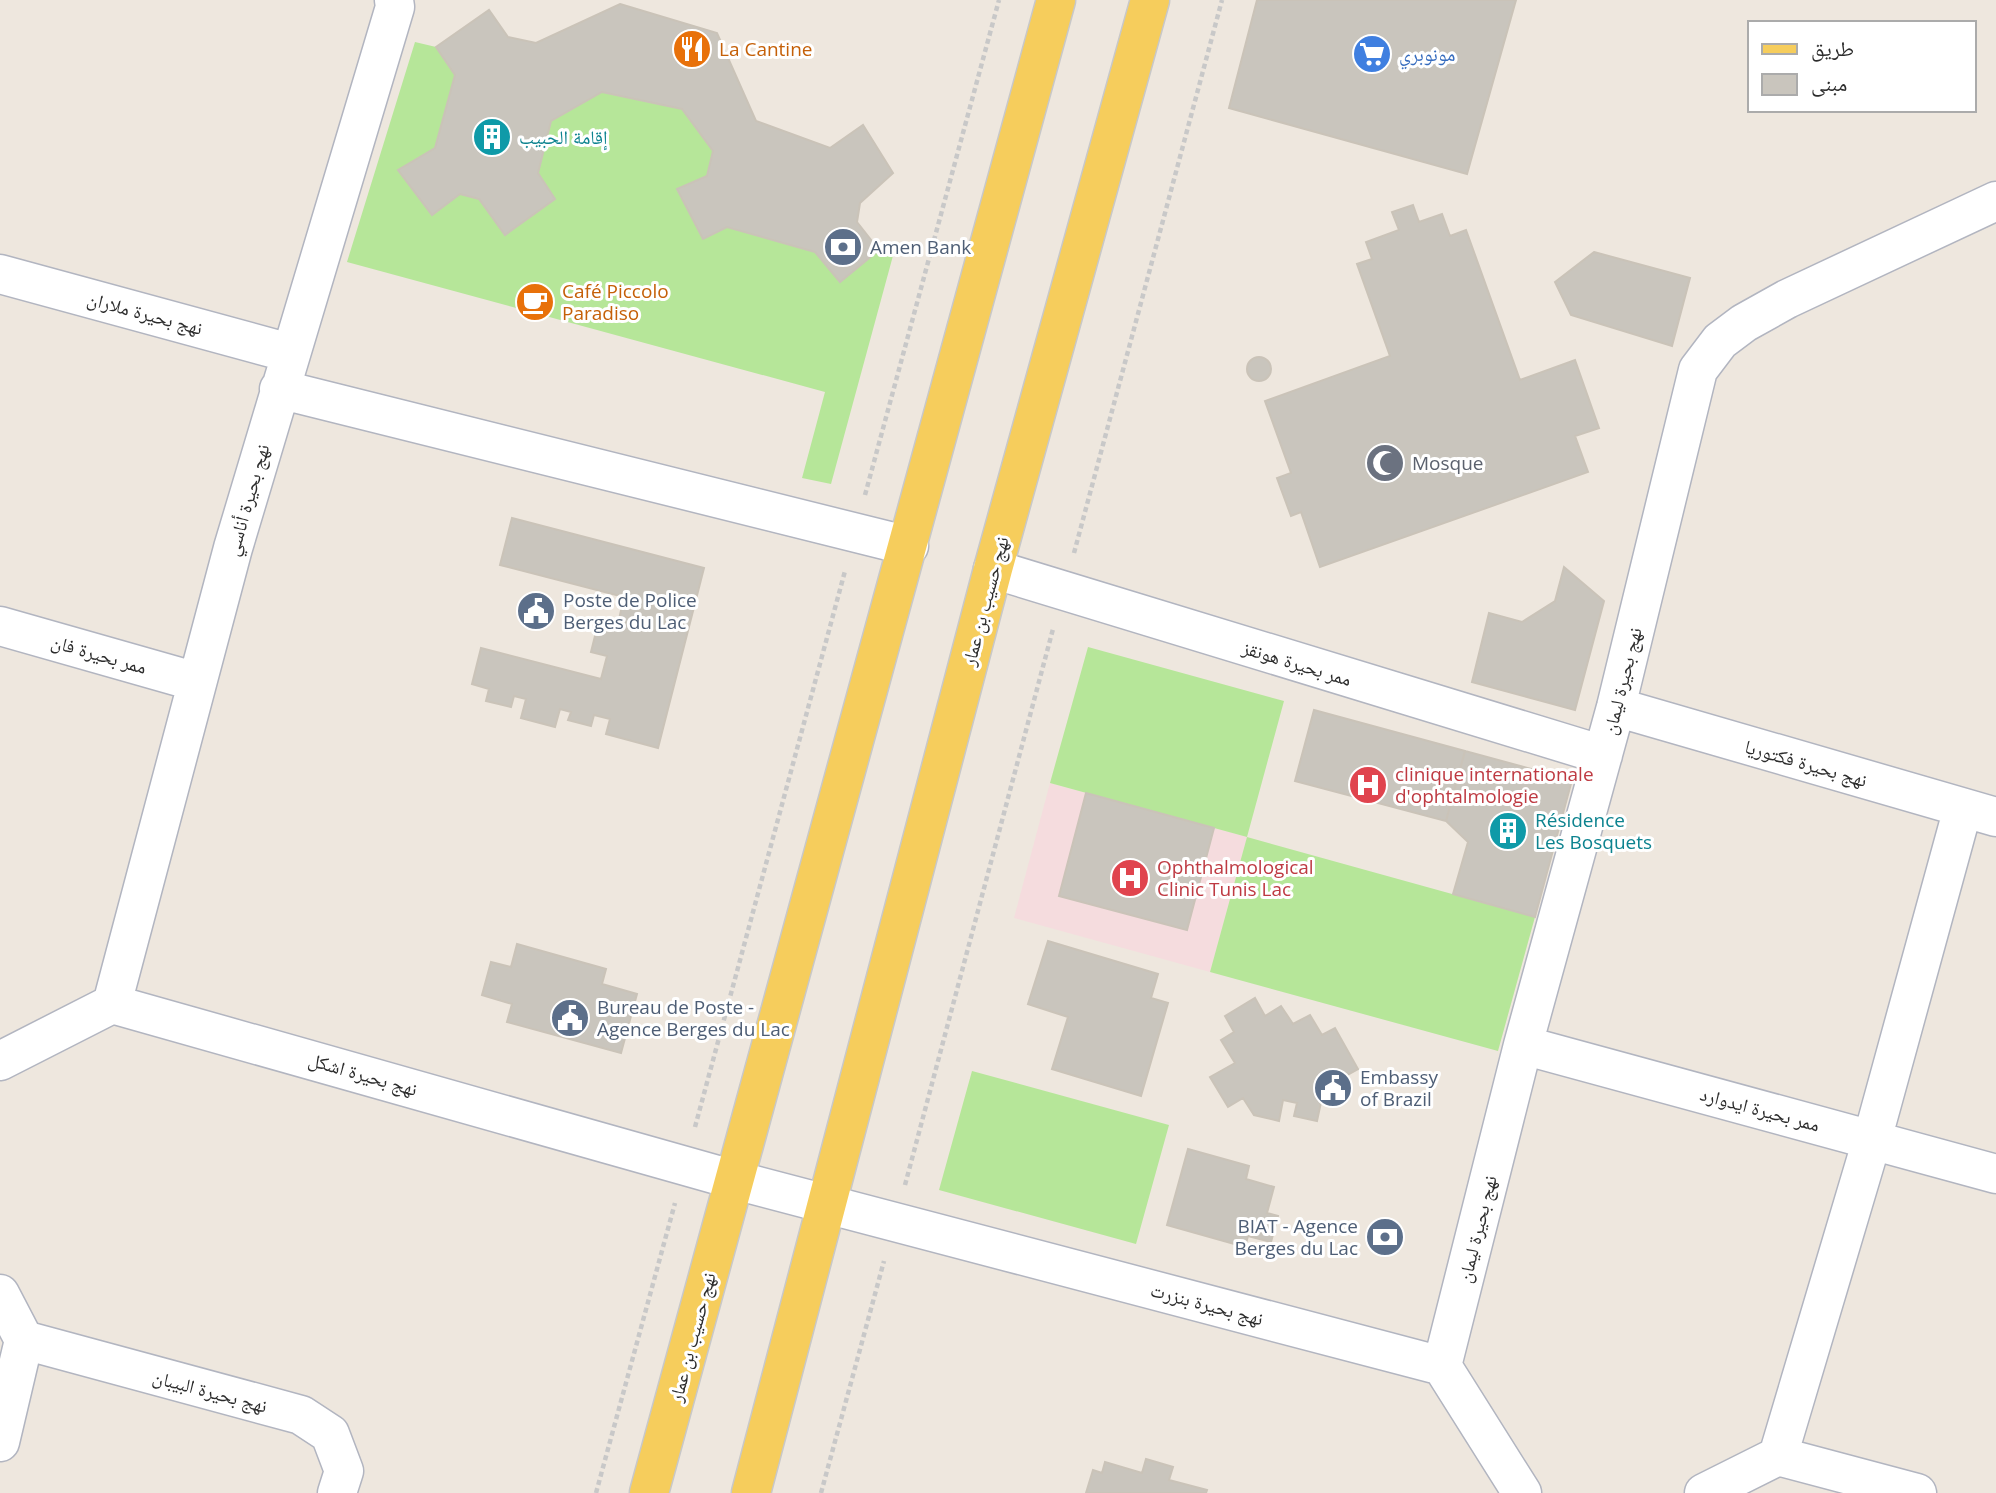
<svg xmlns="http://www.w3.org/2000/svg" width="1996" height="1493" font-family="'Open Sans','Noto Naskh Arabic',sans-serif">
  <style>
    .medical { fill: #f5dcde }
    .grass { fill: #b6e699 }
    .building { fill: #c9c5bd; stroke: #cac3b8; stroke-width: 2 }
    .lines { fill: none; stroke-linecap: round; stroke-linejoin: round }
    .minor-casing { stroke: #b2b5c0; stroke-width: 41 }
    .major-casing { stroke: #c8c8c8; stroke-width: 41 }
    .path { stroke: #c8c8c8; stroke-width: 4.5; stroke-dasharray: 5 3.5; stroke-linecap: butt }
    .minor { stroke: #fff; stroke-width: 38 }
    .major { stroke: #f6cd5c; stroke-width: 38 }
    .labels { text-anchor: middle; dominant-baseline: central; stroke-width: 6; stroke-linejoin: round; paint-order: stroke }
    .food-label { font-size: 19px; fill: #c56008; stroke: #fff; text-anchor: start }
    .shop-label { font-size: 19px; fill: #366cbe; stroke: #fff; text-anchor: start }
    .culture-label { font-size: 19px; fill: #0d838f; stroke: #fff; text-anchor: start }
    .service-label { font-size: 19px; fill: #4e5e75; stroke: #fff; text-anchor: start }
    .street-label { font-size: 19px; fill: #2c2c2c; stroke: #fff }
    .worship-label { font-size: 19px; fill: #5b616d; stroke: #fff; text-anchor: start }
    .health-label { font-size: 19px; fill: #be3a42; stroke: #fff; text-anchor: start }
  </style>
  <rect width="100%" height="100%" fill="#eee7de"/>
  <!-- medical -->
  <path class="medical" d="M 1050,783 L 1247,837 L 1210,972 L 1014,918 Z"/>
  <!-- grass -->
  <path class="grass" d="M 415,42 L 436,47 L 455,75 L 435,148 L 398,170 L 432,215 L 460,194 L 538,173 L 551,121 L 602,92 L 682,109 L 713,151 L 707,176 L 677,190 L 703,238 L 727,227 L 815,252 L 840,282 L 879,250 L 894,252 L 831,484 L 802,478 L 825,392 L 347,262 Z
    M 1088,647 L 1284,701 L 1247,837 L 1535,917 L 1498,1051 L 1210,972 L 1247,837 L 1050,783 Z
    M 972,1071 L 1169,1125 L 1136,1244 L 939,1190 Z"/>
  <!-- building -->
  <path class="building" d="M 1257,0 L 1516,0 L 1467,174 L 1229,108 Z
    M 620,4 L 717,33 L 756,121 L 830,148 L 863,125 L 893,173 L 860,203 L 857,222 L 879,250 L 840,282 L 815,252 L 727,227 L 703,239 L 677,189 L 707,176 L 713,151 L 682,109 L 602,92 L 551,121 L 538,173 L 555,199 L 505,235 L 479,199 L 460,194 L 432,215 L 398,170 L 435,148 L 455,75 L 436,47 L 489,10 L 508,37 L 536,43 Z
    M 1413,205 L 1419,222 L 1442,214 L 1450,236 L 1466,230 L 1520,380 L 1575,360 L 1599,428 L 1575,436 L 1588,472 L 1320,567 L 1301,512 L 1291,516 L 1277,478 L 1291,473 L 1265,401 L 1390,356 L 1357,264 L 1372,259 L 1366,242 L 1399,230 L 1392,212 Z
    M 1594,252 L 1690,278 L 1672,346 L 1571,315 L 1555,282 Z
    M1247 369a12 12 0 1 1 24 0a12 12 0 1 1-24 0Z
    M 512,518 L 704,568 L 658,748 L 606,734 L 610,719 L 594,715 L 591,726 L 568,720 L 571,712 L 560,709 L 555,727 L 521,718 L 526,699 L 514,696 L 511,707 L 486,701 L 489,689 L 472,684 L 481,648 L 601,679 L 607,656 L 591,652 L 599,620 L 618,624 L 624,597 L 500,565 Z
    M 1564,567 L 1604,601 L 1575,710 L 1472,682 L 1489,613 L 1522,622 L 1555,601 Z
    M 1314,710 L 1465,751 L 1446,821 L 1295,781 Z
    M 1465,751 L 1572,780 L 1535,917 L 1453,894 L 1468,842 L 1446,821 Z
    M 1086,793 L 1214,828 L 1187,930 L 1059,896 Z
    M 1048,941 L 1158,974 L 1151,998 L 1168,1003 L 1141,1096 L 1052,1069 L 1068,1017 L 1028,1004 Z
    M 517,944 L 606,969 L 602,984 L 637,994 L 621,1053 L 507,1022 L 512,1004 L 482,995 L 491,962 L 511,967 Z
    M 1255,998 L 1265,1016 L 1281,1006 L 1293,1024 L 1310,1015 L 1322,1035 L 1335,1028 L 1358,1069 L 1324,1088 L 1317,1121 L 1294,1116 L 1297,1103 L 1283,1100 L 1279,1121 L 1254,1115 L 1243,1098 L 1228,1107 L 1210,1077 L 1235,1063 L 1221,1040 L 1234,1032 L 1225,1016 Z
    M 1188,1149 L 1249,1166 L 1246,1179 L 1274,1187 L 1267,1213 L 1278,1216 L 1271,1242 L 1248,1236 L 1245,1247 L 1167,1225 Z
    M 1146,1459 L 1173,1467 L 1169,1480 L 1207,1490 L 1206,1493 L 1086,1493 L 1093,1470 L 1102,1473 L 1105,1462 L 1142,1473 Z"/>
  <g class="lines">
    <defs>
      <path id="minor" d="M 0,274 L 290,353
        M 279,389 L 909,546
        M 993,569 L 1603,755
        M 0,626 L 197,682
        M 1616,707 L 1996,817
        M 112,1004 L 233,548 L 395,7 L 394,0
        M 1523,1045 L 1996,1174
        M 0,1061 L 112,1004 L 735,1180 L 1442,1366 L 1522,1493
        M 0,1294 L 24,1340 L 0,1442
        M 24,1340 L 301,1415 L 330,1434 L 344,1471 L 337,1493
        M 1442,1366 L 1523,1045 L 1616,707 L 1698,370 L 1720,341 L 1744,323 L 1787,299 L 1996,201
        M 1778,1456 L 1872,1140 L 1963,808
        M 1704,1493 L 1778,1456 L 1917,1493"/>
      <path id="major" d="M 649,1493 L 1056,0
        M 751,1493 L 993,569 L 1150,0"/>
    </defs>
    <!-- minor casing -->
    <use href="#minor" class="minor-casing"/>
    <!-- major casing -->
    <use href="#major" class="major-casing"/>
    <!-- path -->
    <path class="path" d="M 865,495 L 999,0
      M 1074,553 L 1222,0
      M 695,1127 L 845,571
      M 905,1185 L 1053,629
      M 596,1493 L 675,1203
      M 821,1493 L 884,1261"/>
    <!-- minor -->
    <use href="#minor" class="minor"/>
    <!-- major -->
    <use href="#major" class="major"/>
  </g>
  <!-- icons -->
  <defs>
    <symbol id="restaurant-disc" viewBox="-11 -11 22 22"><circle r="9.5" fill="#e8710a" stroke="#fff"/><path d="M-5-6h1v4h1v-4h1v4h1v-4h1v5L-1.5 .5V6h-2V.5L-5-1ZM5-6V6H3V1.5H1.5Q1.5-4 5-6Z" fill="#fff"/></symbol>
    <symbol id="supermarket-disc" viewBox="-11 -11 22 22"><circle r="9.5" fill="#3f7fe0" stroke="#fff"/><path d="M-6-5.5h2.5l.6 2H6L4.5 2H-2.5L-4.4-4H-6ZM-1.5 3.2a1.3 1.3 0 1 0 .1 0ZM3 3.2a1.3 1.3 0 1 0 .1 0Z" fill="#fff"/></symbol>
    <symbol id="building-disc" viewBox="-11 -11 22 22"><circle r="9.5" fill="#0f9aa8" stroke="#fff"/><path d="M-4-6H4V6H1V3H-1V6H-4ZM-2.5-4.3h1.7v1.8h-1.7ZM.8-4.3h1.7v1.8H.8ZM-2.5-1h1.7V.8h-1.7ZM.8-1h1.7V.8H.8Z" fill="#fff"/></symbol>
    <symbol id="bank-disc" viewBox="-11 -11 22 22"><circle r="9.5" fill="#5c6f8a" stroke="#fff"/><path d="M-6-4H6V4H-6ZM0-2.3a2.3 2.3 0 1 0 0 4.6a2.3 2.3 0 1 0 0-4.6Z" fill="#fff"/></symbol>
    <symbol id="cafe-disc" viewBox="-11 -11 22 22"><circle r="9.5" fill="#e8710a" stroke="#fff"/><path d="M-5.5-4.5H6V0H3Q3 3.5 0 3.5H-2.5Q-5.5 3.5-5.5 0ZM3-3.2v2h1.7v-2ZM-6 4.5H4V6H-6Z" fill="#fff"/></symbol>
    <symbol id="mosque-disc" viewBox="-11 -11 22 22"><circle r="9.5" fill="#6b7280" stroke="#fff"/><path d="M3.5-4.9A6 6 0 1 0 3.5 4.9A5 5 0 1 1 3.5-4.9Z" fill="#fff"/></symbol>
    <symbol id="civic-disc" viewBox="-11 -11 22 22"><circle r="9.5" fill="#5c6f8a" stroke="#fff"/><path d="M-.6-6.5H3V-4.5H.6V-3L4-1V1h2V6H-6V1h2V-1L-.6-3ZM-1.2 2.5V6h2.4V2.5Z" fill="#fff"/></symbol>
    <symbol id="hospital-disc" viewBox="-11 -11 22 22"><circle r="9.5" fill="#e0444e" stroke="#fff"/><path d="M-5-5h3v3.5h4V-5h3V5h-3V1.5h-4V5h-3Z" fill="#fff"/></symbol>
  </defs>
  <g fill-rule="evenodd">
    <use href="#restaurant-disc" x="670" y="27" width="44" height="44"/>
    <use href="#supermarket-disc" x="1350" y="32" width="44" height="44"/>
    <use href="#building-disc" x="470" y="115" width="44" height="44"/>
    <use href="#bank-disc" x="821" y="225" width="44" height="44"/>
    <use href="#cafe-disc" x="513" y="280" width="44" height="44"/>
    <use href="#mosque-disc" x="1363" y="441" width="44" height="44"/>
    <use href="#civic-disc" x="514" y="589" width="44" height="44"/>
    <use href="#hospital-disc" x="1346" y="763" width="44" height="44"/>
    <use href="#building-disc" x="1486" y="809" width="44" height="44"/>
    <use href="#hospital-disc" x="1108" y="856" width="44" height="44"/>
    <use href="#civic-disc" x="548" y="996" width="44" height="44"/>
    <use href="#civic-disc" x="1311" y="1066" width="44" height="44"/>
    <use href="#bank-disc" x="1363" y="1215" width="44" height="44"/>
  </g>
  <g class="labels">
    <!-- food labels -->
    <g class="food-label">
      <text x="719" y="49">La Cantine</text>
      <text x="562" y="291">Café Piccolo<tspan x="562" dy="22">Paradiso</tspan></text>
    </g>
    <!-- shop labels -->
    <g class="shop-label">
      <text x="1399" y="54">مونوبري</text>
    </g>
    <!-- culture labels -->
    <g class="culture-label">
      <text x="519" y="137">إقامة الحبيب</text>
      <text x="1535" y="820">Résidence<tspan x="1535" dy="22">Les Bosquets</tspan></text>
    </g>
    <!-- service labels -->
    <g class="service-label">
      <text x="870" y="247">Amen Bank</text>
      <text x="563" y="600">Poste de Police<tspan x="563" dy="22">Berges du Lac</tspan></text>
      <text x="597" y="1007">Bureau de Poste -<tspan x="597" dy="22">Agence Berges du Lac</tspan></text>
      <text x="1360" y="1077">Embassy<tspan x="1360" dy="22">of Brazil</tspan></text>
      <text x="1358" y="1226" text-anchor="end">BIAT - Agence<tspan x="1358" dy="22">Berges du Lac</tspan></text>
    </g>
    <!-- street labels -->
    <g class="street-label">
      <text transform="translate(145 313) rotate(15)">نهج بحيرة ملاران</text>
      <text transform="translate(247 500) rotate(-74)">نهج بحيرة أناسي</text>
      <text transform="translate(985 601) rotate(-75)">نهج حسيب بن عمار</text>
      <text transform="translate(99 654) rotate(16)">ممر بحيرة فان</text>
      <text transform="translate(1297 663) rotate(17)">ممر بحيرة هونقز</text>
      <text transform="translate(1622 681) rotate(-76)">نهج بحيرة ليمان</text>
      <text transform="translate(1806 763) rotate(16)">نهج بحيرة فكتوريا</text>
      <text transform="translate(363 1074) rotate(16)">نهج بحيرة اشكل</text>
      <text transform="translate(1760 1109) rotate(15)">ممر بحيرة ايدوارد</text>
      <text transform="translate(1477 1229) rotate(-76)">نهج بحيرة ليمان</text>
      <text transform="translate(1207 1304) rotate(15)">نهج بحيرة بنزرت</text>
      <text transform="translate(692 1337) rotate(-75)">نهج حسيب بن عمار</text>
      <text transform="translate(210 1391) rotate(15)">نهج بحيرة البيبان</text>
    </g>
    <!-- worship labels -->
    <g class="worship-label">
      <text x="1412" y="463">Mosque</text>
    </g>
    <!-- health labels -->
    <g class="health-label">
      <text x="1395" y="774">clinique internationale<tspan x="1395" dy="22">d'ophtalmologie</tspan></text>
      <text x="1157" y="867">Ophthalmological<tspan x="1157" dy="22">Clinic Tunis Lac</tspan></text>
    </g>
  </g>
  <!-- legend -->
  <rect x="1748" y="21" width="228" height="91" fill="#ffffff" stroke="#ababab" stroke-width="2"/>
  <rect x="1762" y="44" width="35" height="10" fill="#f6cd5c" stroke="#ababab" stroke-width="2"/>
  <text x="1811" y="56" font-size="21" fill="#2c2c2c">طريق</text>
  <rect x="1762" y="74" width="35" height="21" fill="#c9c5bd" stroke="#ababab" stroke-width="2"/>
  <text x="1811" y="91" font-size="21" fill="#2c2c2c">مبنى</text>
</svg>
